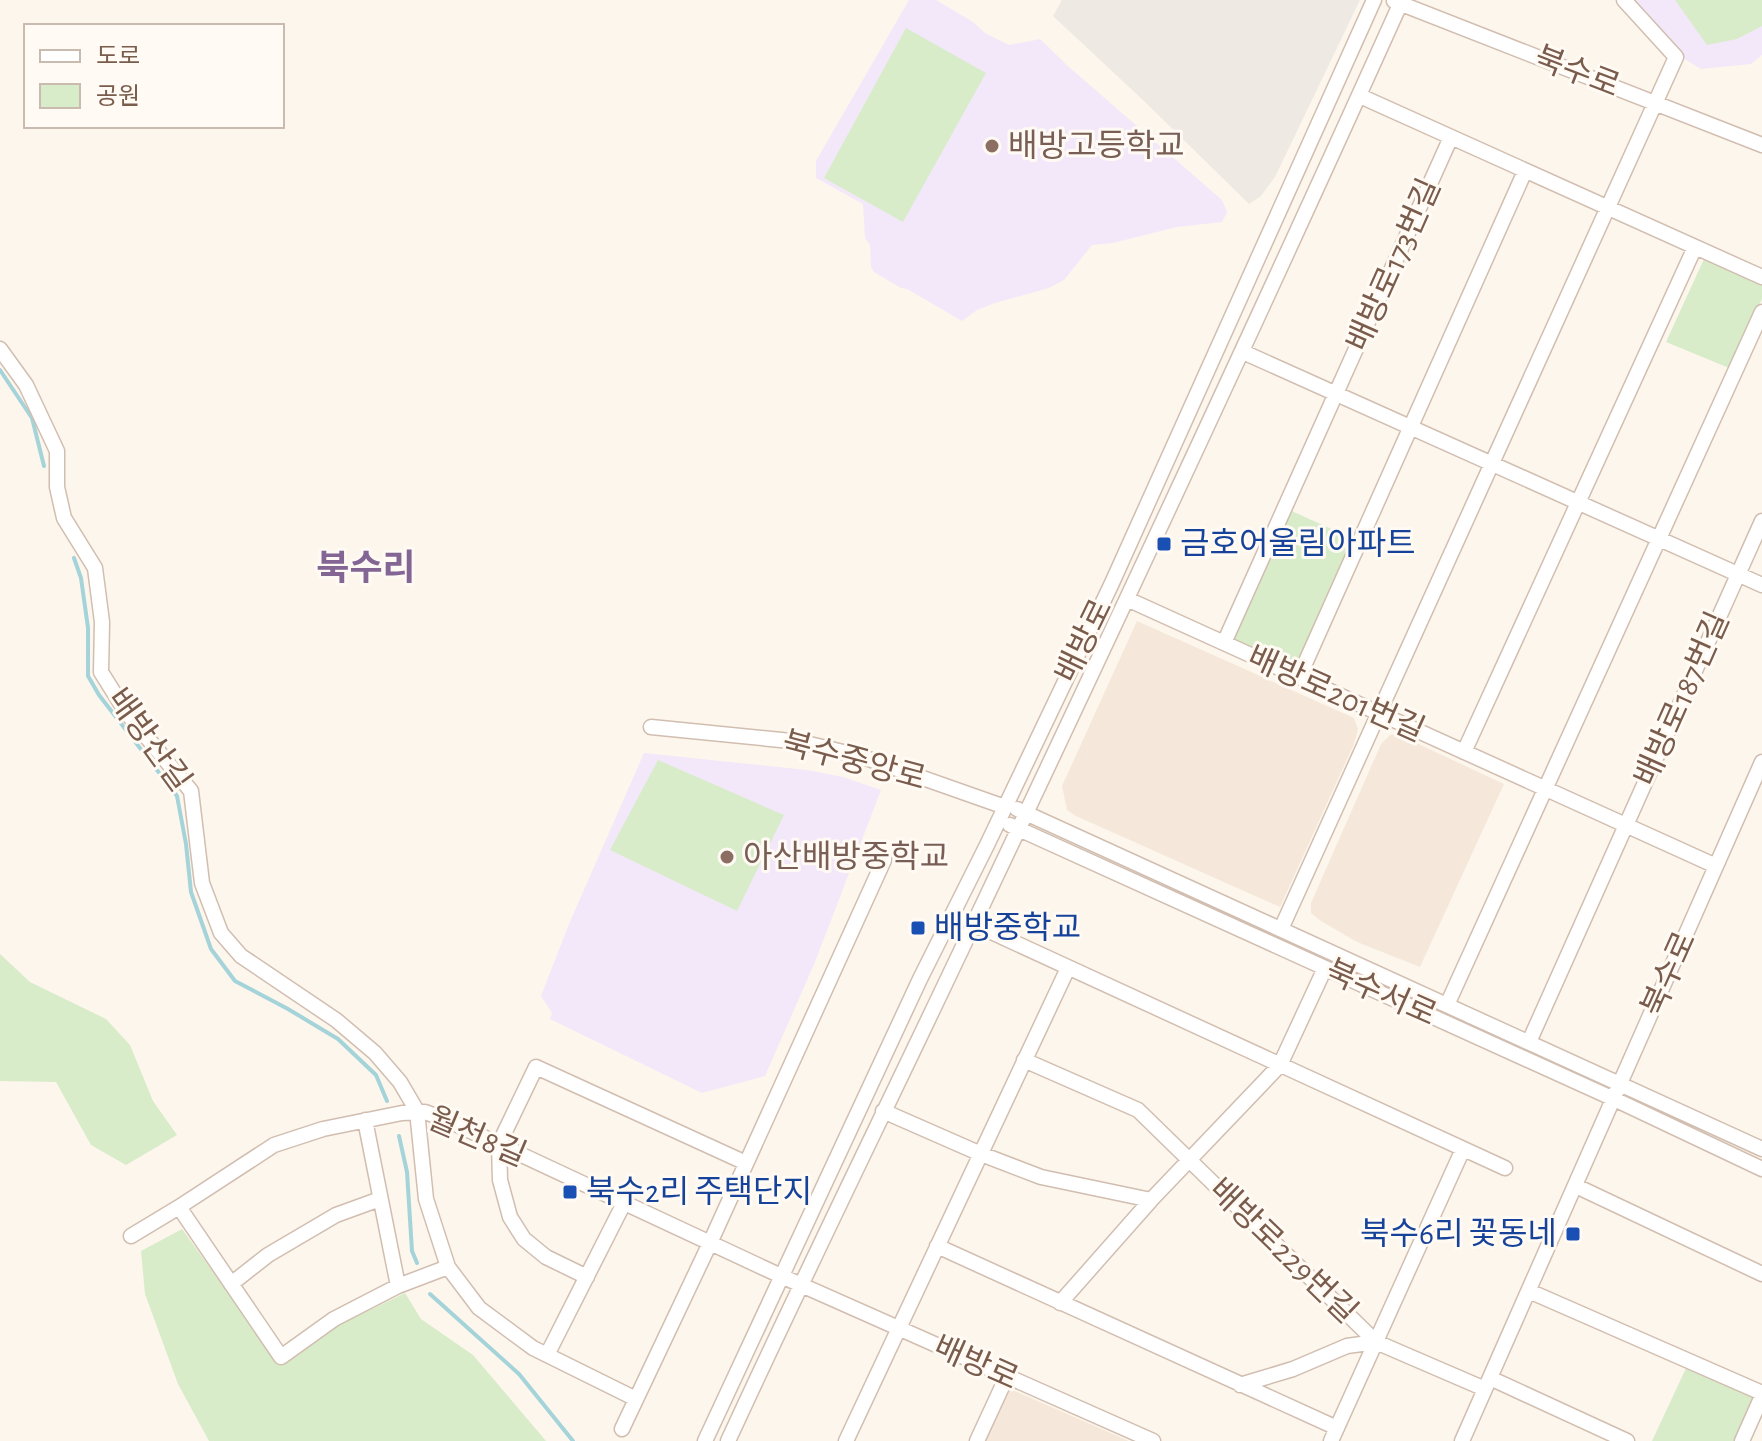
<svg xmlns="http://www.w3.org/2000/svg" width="1762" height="1441" font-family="'Alegreya Sans','Noto Sans KR',sans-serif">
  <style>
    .residential { fill: #f5e8da }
    .industrial { fill: #efe9e4 }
    .education { fill: #f3e8fa }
    .green { fill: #d8ecc9 }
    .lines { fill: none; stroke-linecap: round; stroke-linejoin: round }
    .stream { stroke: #a5d3da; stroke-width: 4 }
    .minor-casing { stroke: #d1beb0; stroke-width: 17 }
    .minor { stroke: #fff; stroke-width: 14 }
    .education-dot { fill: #8d6e63; stroke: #fffaf3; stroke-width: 3 }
    .transit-dot { fill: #1a4fb4; stroke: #fffaf3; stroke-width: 3 }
    .labels { text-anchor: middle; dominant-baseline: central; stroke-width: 6; stroke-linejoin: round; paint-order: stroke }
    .street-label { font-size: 32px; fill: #7a5c4d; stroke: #fffaf3 }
    .education-label { font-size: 32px; fill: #785e54; stroke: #fffaf3; text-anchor: start }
    .transit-label { font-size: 32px; fill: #164399; stroke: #fffaf3; text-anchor: start }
    .quarter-label { font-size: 36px; font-weight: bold; fill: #846695; stroke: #fffaf3 }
  </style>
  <rect width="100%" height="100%" fill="#fdf6ec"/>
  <!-- residential -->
  <path class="residential" d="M 1137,621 L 1354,718 L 1358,729 L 1354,744 L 1280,907 L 1076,816 L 1067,810 L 1062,786 Z
    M 1397,734 L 1504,784 L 1420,967 L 1357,942 L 1321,921 L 1311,913 L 1311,903 L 1381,744 L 1390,735 Z
    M 1008,1388 L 1129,1441 L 983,1441 Z"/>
  <!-- industrial -->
  <path class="industrial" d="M 1062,0 L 1360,0 L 1275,177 L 1261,196 L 1249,204 L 1145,102 L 1053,16 Z"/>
  <!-- education -->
  <path class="education" d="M 909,0 L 936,0 L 973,22 L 985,33 L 1009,45 L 1040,39 L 1069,67 L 1222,200 L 1227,212 L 1222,222 L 1177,227 L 1113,243 L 1092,245 L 1064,280 L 1049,288 L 995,303 L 977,310 L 962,321 L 907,289 L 901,288 L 874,272 L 871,267 L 870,245 L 865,238 L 863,204 L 816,178 L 816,161 Z
    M 1630,0 L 1762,0 L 1762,55 L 1751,64 L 1701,69 L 1686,60 Z
    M 644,753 L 807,770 L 843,777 L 881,790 L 815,962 L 765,1076 L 702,1093 L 550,1019 L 552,1013 L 541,996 L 569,924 Z"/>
  <!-- green -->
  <path class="green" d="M 1675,0 L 1762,0 L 1762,26 L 1737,39 L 1707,45 Z
    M 906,28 L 986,73 L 903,222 L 824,178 Z
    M 1704,259 L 1762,284 L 1762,299 L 1729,368 L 1666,342 Z
    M 1285,508 L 1356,540 L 1294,679 L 1223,646 Z
    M 658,760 L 784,815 L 737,911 L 610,850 Z
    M 0,954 L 30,982 L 106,1019 L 130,1045 L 153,1101 L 177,1135 L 126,1165 L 91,1145 L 56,1082 L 0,1081 Z
    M 182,1229 L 280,1365 L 337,1326 L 405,1293 L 421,1319 L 473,1355 L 546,1441 L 209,1441 L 178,1384 L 145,1294 L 141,1251 Z
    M 1687,1366 L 1752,1395 L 1755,1402 L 1738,1441 L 1652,1441 Z"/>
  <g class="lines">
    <!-- stream -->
    <path class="stream" d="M 0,370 L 32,418 L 44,466
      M 74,558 L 81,578 L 88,628 L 88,676 L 99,695 L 177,796 L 186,844 L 191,892 L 211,949 L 235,981 L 288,1009 L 338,1039 L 376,1075 L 387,1101
      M 399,1136 L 407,1172 L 412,1251 L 417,1263
      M 430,1294 L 519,1374 L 573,1441"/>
    <defs>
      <path id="minor" d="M 1394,1 L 1762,145
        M 1360,96 L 1762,277
        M 0,349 L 26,385 L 57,451 L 57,487 L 64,518 L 95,568 L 102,622 L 101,672 L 126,712 L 191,791 L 202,883 L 221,933 L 241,956 L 336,1020 L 375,1053 L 400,1082 L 417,1111 L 426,1199 L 448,1267 L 479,1308 L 533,1348 L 636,1399
        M 1243,352 L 1762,585
        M 1127,599 L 1716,866
        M 1224,643 L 1451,137
        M 1299,677 L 1525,171
        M 651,727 L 801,742 L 860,756 L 1005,807
        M 1464,752 L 1695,247
        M 1017,809 L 1762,1149
        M 1010,825 L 1614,1099 L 1762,1169
        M 974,924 L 1505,1168
        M 1281,929 L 1676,57 L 1624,0
        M 1447,1005 L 1762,312
        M 1529,1042 L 1762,521
        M 1024,1060 L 1138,1110 L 1376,1342 L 1485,1389
        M 883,1111 L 981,1154 L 1041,1177 L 1151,1200
        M 365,1120 L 398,1286
        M 1576,1186 L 1762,1274
        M 179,1207 L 281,1357 L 334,1319 L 398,1286 L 448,1267
        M 131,1236 L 179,1207 L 274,1145 L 323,1129 L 402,1113 L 425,1112 L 449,1121 L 781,1276 L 1153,1441
        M 937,1246 L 1337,1428
        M 587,1277 L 546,1257 L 524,1239 L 510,1217 L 500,1180 L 499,1144 L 536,1067 L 746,1163
        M 231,1284 L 268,1255 L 336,1215 L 380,1199
        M 1529,1291 L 1762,1393
        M 1060,1303 L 1151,1200 L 1280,1065 L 1325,968
        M 547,1355 L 624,1203
        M 1490,1378 L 1627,1441
        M 1240,1385 L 1293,1369 L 1347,1346 L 1376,1342
        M 622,1429 L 710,1243 L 884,860
        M 705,1441 L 920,979 L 987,845 L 1112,583 L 1374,0
        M 728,1441 C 808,1267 893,1095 975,921 C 1120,615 1263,309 1402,0
        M 846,1441 L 1068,968
        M 977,1441 L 1007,1376
        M 1331,1441 L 1463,1149
        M 1462,1441 L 1762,762
        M 1742,1441 L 1762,1396"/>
    </defs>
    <!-- minor casing -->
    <use href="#minor" class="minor-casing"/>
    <!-- minor -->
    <use href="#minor" class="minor"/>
  </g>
  <!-- markers -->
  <g class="education-dot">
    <circle cx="992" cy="146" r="8"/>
    <circle cx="727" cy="857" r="8"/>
  </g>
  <g class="transit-dot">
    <rect x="1156" y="536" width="16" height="16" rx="4"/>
    <rect x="910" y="920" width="16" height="16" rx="4"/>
    <rect x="562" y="1184" width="16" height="16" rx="4"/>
    <rect x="1565" y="1226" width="16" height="16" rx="4"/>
  </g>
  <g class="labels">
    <!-- street labels -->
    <g class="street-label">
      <text transform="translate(1577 72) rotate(21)">북수로</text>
      <text transform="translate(1394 265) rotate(-66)">배방로173번길</text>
      <text transform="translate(1084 641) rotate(-64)">배방로</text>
      <text transform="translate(1336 694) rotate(24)">배방로201번길</text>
      <text transform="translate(1682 699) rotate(-66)">배방로187번길</text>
      <text transform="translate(149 740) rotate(54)">배방산길</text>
      <text transform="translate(854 761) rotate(15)">북수중앙로</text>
      <text transform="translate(1669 974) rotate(-66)">북수로</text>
      <text transform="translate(1381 993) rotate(24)">북수서로</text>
      <text transform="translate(477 1137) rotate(23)">월천8길</text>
      <text transform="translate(1283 1251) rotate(44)">배방로229번길</text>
      <text transform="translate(976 1363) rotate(24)">배방로</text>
    </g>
    <!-- education labels -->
    <g class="education-label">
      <text x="1008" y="146">배방고등학교</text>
      <text x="743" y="857">아산배방중학교</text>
    </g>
    <!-- transit labels -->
    <g class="transit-label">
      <text x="1180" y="544">금호어울림아파트</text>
      <text x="934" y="928">배방중학교</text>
      <text x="586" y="1192">북수2리 주택단지</text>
      <text x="1557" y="1234" text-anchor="end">북수6리 꽃동네</text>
    </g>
    <!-- quarter labels -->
    <g class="quarter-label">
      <text x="366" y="569">북수리</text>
    </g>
  </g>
  <!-- legend -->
  <rect x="24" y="24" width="260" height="104" fill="#fffaf3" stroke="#cabbb1" stroke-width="2"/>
  <rect x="40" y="50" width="40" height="12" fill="#ffffff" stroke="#cabbb1" stroke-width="2"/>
  <text x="96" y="64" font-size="24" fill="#7a5c4d">도로</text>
  <rect x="40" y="84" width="40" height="24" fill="#d8ecc9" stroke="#cabbb1" stroke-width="2"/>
  <text x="96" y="104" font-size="24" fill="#7a5c4d">공원</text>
</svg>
